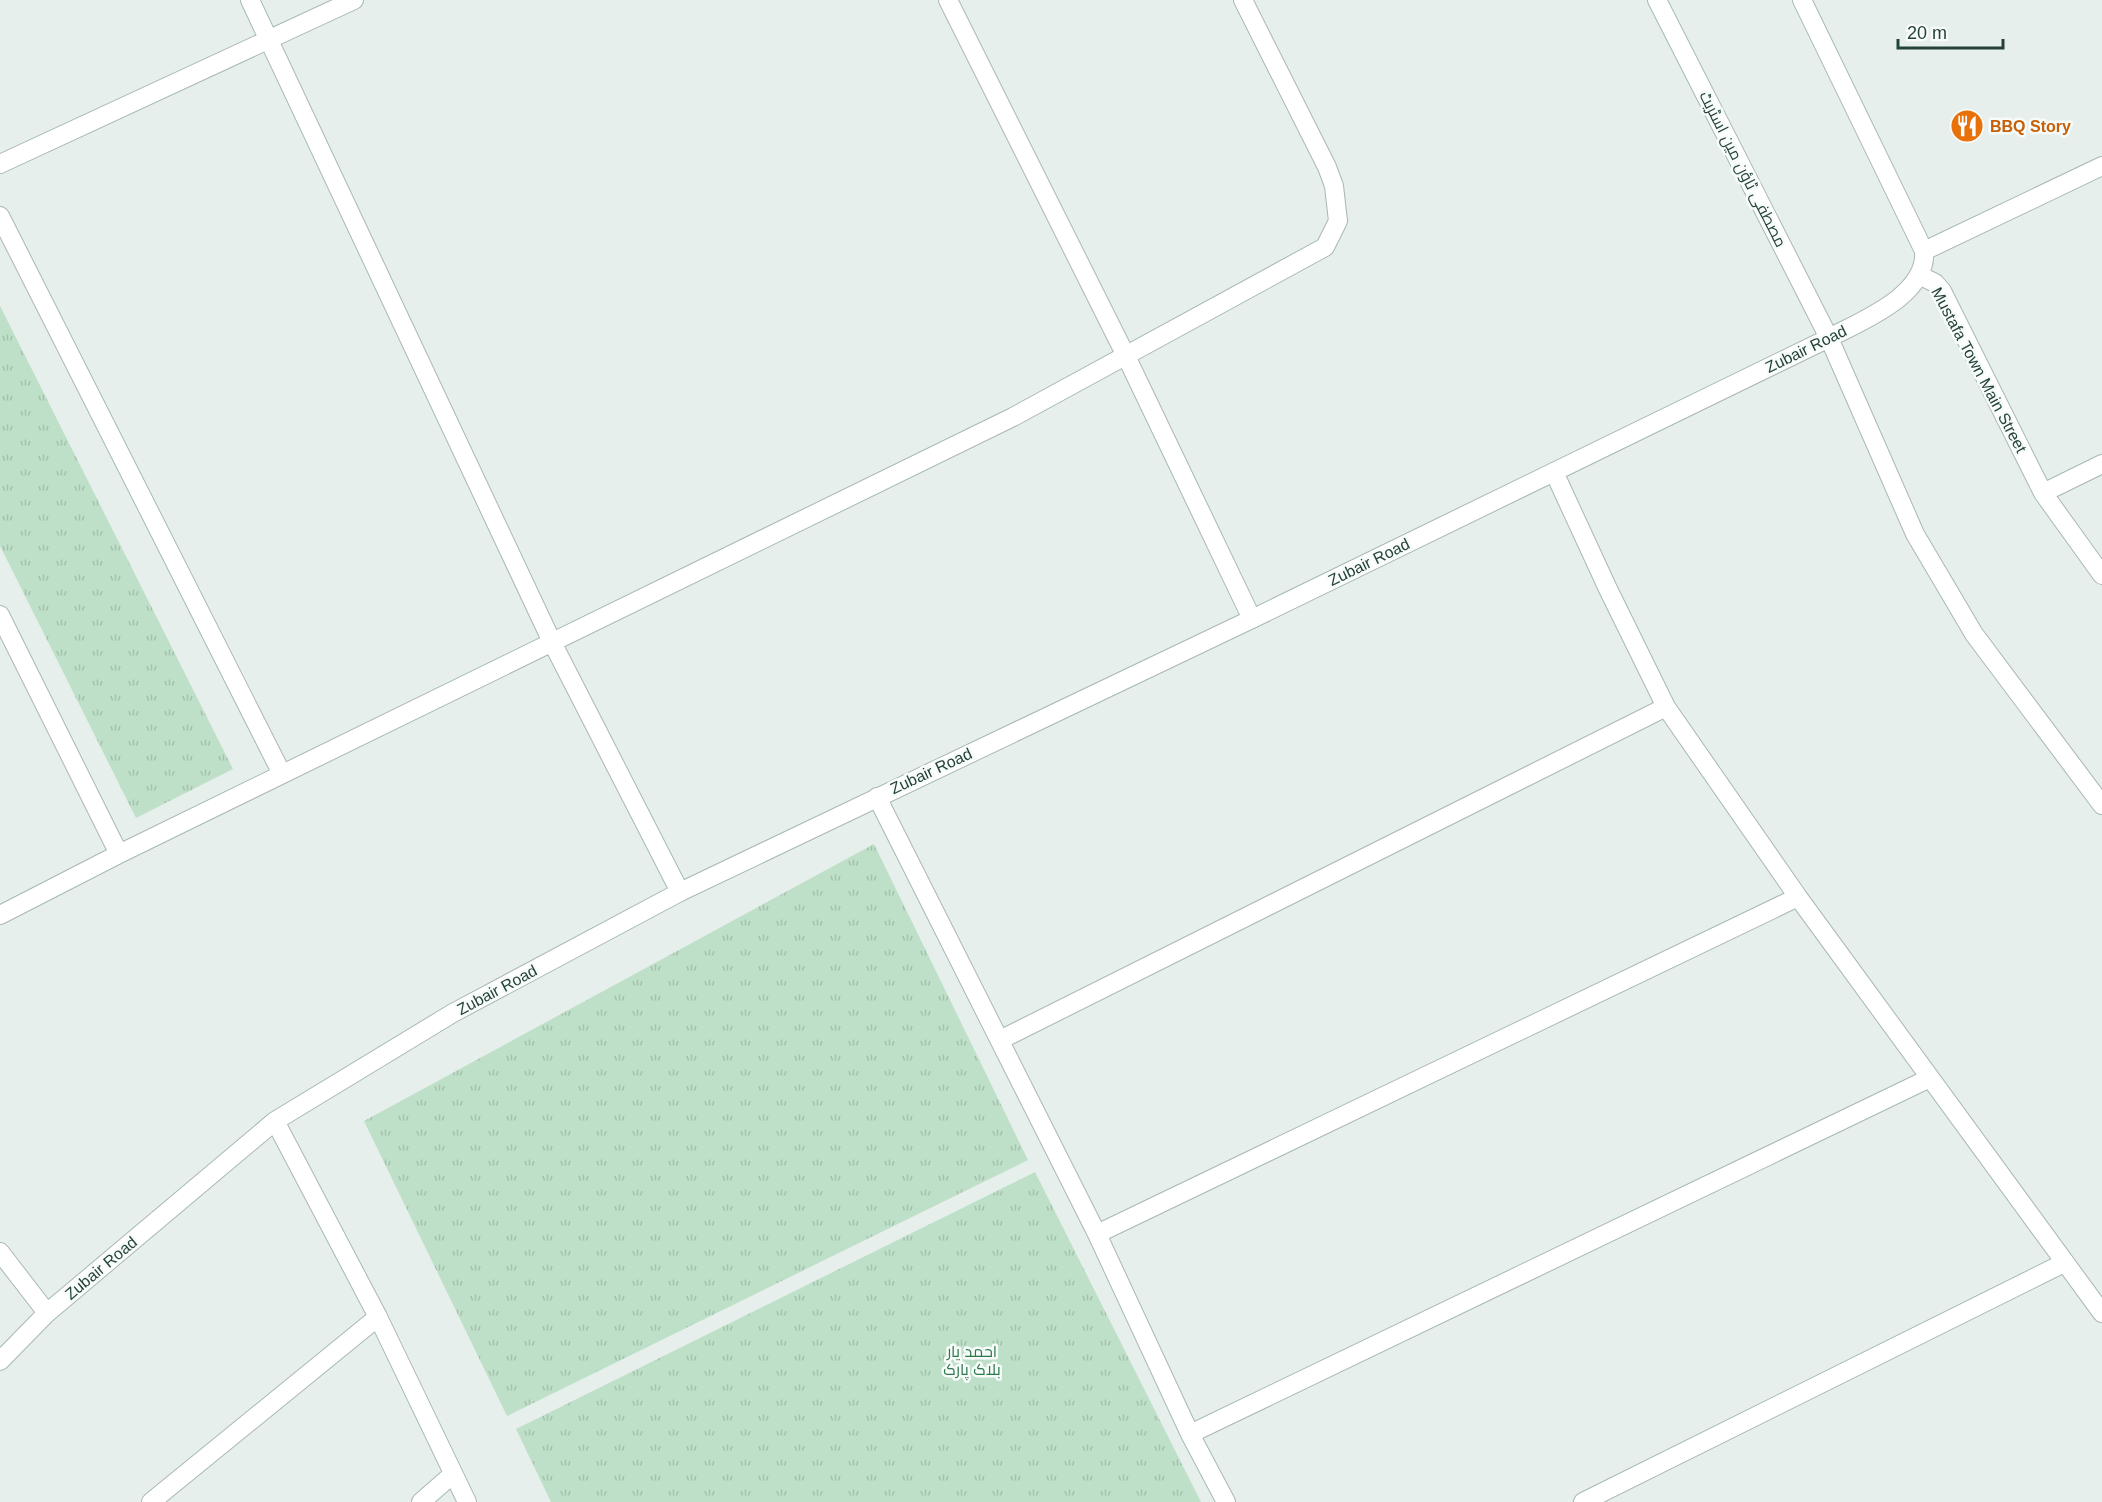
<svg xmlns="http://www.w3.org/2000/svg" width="2102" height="1502" font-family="Arial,Cairo,sans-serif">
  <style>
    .grass { fill: url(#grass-tufts) }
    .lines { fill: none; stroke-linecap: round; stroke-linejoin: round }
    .minor-casing { stroke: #a8b8b2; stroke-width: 20 }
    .tertiary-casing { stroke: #a8b8b2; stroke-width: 20 }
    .minor { stroke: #fff; stroke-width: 18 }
    .tertiary { stroke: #fff; stroke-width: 18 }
    .labels { text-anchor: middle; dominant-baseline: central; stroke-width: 5; stroke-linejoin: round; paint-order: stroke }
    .food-label { font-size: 16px; font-weight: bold; fill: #c56008; stroke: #f7fbf9; text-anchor: start }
    .street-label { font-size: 16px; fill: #24423a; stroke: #f7fbf9 }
    .park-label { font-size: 16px; fill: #2d7a4b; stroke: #f7fbf9 }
  </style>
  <defs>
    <pattern id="grass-tufts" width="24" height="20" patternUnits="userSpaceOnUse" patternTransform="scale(1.5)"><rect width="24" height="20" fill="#bfe0c8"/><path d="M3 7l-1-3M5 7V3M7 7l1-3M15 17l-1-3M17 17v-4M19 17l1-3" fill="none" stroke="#a4c1ad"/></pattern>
  </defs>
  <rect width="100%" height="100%" fill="#e6efeb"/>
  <!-- grass -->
  <path class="grass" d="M 0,306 L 233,769 L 136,818 L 0,546 Z
    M 874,844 L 1028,1160 L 507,1416 L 364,1121 Z
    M 1035,1172 L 1201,1502 L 551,1502 L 516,1429 Z"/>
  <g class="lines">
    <defs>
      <path id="minor" d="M 250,0 L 552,642 L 680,892
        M 948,0 L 1126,356 L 1252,619
        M 0,164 L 354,0
        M 0,216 L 282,774
        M 1924,251 L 2102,166
        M 1919,275 L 1935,283 L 1942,291 L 2043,493 L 2102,575
        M 1829,338 L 1915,534 L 1974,634 L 2102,805
        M 1554,472 L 1608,589 L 1666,707 L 1798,897 L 2102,1313
        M 2043,493 L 2102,464
        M 0,615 L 119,854
        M 877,797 L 1097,1234 L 1190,1434 L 1226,1502
        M 0,915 L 119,854 L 1013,417 L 1325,247 L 1338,221 L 1334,186 L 1327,167 L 1243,0
        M 1000,1040 L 1666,707
        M 1097,1234 L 1798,897
        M 1190,1434 L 1930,1078
        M 151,1502 L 378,1317
        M 421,1502 L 453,1474
        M 1583,1502 L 2064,1263"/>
      <path id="tertiary" d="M 1657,0 L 1829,338
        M 275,1121 L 378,1317 L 467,1502
        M 0,1252 L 47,1313
        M 0,1361 L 47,1313 L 275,1121 L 453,1013 L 680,892 L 1252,619 L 1829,338 C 1861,321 1928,295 1924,251 L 1802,0"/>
    </defs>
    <!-- minor casing -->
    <use href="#minor" class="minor-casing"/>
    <!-- tertiary casing -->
    <use href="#tertiary" class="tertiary-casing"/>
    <!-- minor -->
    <use href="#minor" class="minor"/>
    <!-- tertiary -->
    <use href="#tertiary" class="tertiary"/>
  </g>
  <!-- icons -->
  <defs>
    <symbol id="restaurant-disc" viewBox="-11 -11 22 22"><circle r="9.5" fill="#e8710a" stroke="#f7fbf9"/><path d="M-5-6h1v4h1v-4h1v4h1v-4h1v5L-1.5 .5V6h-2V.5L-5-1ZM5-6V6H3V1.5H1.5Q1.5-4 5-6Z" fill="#fff"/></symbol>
  </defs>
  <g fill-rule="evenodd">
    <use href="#restaurant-disc" x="1948" y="107" width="38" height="38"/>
  </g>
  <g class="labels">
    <!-- food labels -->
    <g class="food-label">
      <text x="1990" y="126">BBQ Story</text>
    </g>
    <!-- street labels -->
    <g class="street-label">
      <text transform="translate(1743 169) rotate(63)">مصطفی ٹاؤن مین اسٹریٹ</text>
      <text transform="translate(1806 349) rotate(-26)">Zubair Road</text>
      <text transform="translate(1979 370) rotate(62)">Mustafa Town Main Street</text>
      <text transform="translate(1369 562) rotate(-26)">Zubair Road</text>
      <text transform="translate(931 771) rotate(-25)">Zubair Road</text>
      <text transform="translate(497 990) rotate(-28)">Zubair Road</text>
      <text transform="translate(101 1268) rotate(-40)">Zubair Road</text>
    </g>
    <!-- park labels -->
    <g class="park-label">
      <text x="972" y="1351">احمد یار<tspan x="972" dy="18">بلاک پارک</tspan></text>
    </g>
  </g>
  <!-- scale -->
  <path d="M1898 39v9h105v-9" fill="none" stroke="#24423a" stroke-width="3"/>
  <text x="1907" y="39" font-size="18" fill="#24423a" stroke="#f7fbf9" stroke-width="4.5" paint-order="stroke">20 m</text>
</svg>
